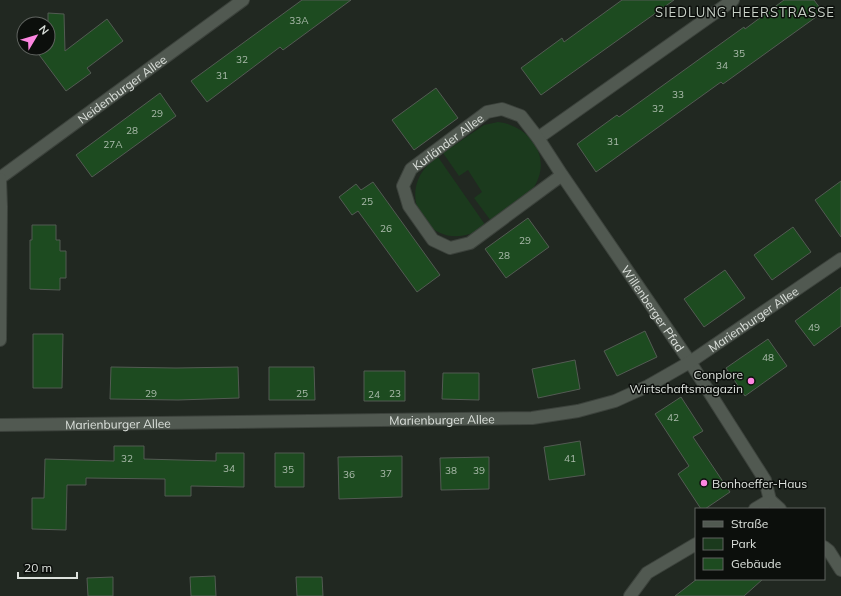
<svg xmlns="http://www.w3.org/2000/svg" width="841" height="596" font-family="Mulish,sans-serif">
  <style>
    .green { fill: #1b3a1d }
    .building { fill: #1d4b20; stroke: #535b53 }
    .lines { fill: none; stroke-linecap: round; stroke-linejoin: round }
    .minor-casing { stroke: #3c423c; stroke-width: 14 }
    .minor { stroke: #515951; stroke-width: 12 }
    .poi-dot { fill: #fd86e1; stroke: #0c0f0c; stroke-width: 1.5 }
    .labels { text-anchor: middle; dominant-baseline: central; stroke-width: 3; stroke-linejoin: round; paint-order: stroke }
    .number-label { font-size: 10px; fill: #acbcad }
    .street-label { font-size: 12px; fill: #dce1dc; stroke: #0c0f0c }
    .poi-label { font-size: 12px; fill: #dce1dc; stroke: #0c0f0c; text-anchor: end }
    .neighbourhood-label { font-size: 13px; letter-spacing: 1px; fill: #c7d0c6; stroke: #0c0f0c }
  </style>
  <rect width="100%" height="100%" fill="#212821"/>
  <!-- green -->
  <path class="green" d="M 498,122 C 532,126 554,160 532,190 C 524,200 502,213 491,221 L 474,198 L 482,192 L 468,170 L 459,176 L 443,153 L 484,125 Z
    M 438,157 L 486,226 C 432,263 386,190 438,157 Z"/>
  <!-- building -->
  <path class="building" d="M 302,0 L 351,0 L 283,50 L 280,47 L 207,102 L 191,81 Z
    M 622,0 L 674,0 L 541,95 L 521,68 L 562,38 L 564,42 Z
    M 784,0 L 814,0 L 823,12 L 723,84 L 721,82 L 596,172 L 577,144 L 617,115 L 619,117 L 744,27 L 745,29 Z
    M 48,13 L 64,14 L 65,51 L 107,19 L 123,41 L 87,68 L 91,73 L 66,91 L 37,52 L 42,48 L 48,48 Z
    M 436,88 L 458,118 L 414,150 L 392,120 Z
    M 160,93 L 176,116 L 92,177 L 76,155 Z
    M 841,181 L 841,237 L 815,200 Z
    M 373,182 L 440,275 L 417,292 L 358,211 L 352,215 L 339,197 L 356,184 L 361,190 Z
    M 528,218 L 549,247 L 506,278 L 485,249 Z
    M 32,225 L 56,225 L 56,240 L 60,240 L 60,251 L 66,251 L 66,278 L 60,278 L 60,290 L 30,289 L 30,240 L 32,240 Z
    M 793,227 L 811,252 L 772,280 L 754,255 Z
    M 725,270 L 745,298 L 704,327 L 684,299 Z
    M 841,287 L 841,326 L 814,346 L 795,321 Z
    M 645,331 L 657,357 L 617,376 L 604,351 Z
    M 33,334 L 63,334 L 62,388 L 33,388 Z
    M 768,339 L 787,366 L 745,396 L 726,368 Z
    M 575,360 L 580,389 L 538,398 L 532,369 Z
    M 111,367 L 176,368 L 238,367 L 239,398 L 178,400 L 110,399 Z
    M 269,367 L 314,367 L 315,400 L 269,400 Z
    M 364,371 L 405,371 L 405,401 L 364,401 Z
    M 443,373 L 479,373 L 479,400 L 442,399 Z
    M 681,397 L 703,431 L 693,437 L 730,492 L 705,509 L 701,509 L 678,474 L 689,466 L 655,414 Z
    M 580,441 L 585,475 L 549,480 L 544,447 Z
    M 114,446 L 144,446 L 144,459 L 216,461 L 216,453 L 244,453 L 244,487 L 191,486 L 191,496 L 165,496 L 165,479 L 86,478 L 86,485 L 67,485 L 66,530 L 32,529 L 32,498 L 44,498 L 45,459 L 114,461 Z
    M 275,453 L 304,453 L 304,487 L 275,487 Z
    M 402,456 L 402,497 L 339,499 L 338,457 Z
    M 489,457 L 489,489 L 441,490 L 440,458 Z
    M 215,576 L 216,596 L 191,596 L 190,577 Z
    M 113,577 L 113,596 L 88,596 L 87,578 Z
    M 296,577 L 322,577 L 323,596 L 297,596 Z
    M 697,579 L 763,579 L 744,596 L 675,596 Z"/>
  <g class="lines">
    <defs>
      <g id="minor">
        <path d="M 538,138 L 733,0"/>
        <path id="s1" d="M 562,175 L 470,243 L 450,248 L 433,240 L 409,206 L 403,186 L 411,169 L 487,112 L 502,109 L 521,116 L 538,138 L 562,175 L 690,362 L 765,480 L 770,500"/>
        <path id="s2" d="M 0,178 L 243,0"/>
        <path d="M 0,179 L 1,207 L 0,340"/>
        <path id="s3" d="M 0,425 L 532,418 L 578,411 L 615,401 L 648,386 L 690,362 L 841,259"/>
        <path d="M 755,509 L 770,500 L 780,509"/>
        <path d="M 824,547 L 829,551 L 841,570"/>
        <path d="M 630,596 L 647,573 L 696,544"/>
      </g>
    </defs>
    <!-- minor casing -->
    <use href="#minor" class="minor-casing"/>
    <!-- minor -->
    <use href="#minor" class="minor"/>
  </g>
  <!-- markers -->
  <g class="poi-dot">
    <circle cx="751" cy="381" r="4"/>
    <circle cx="704" cy="483" r="4"/>
  </g>
  <g class="labels">
    <!-- number labels -->
    <g class="number-label">
      <text x="299" y="20">33A</text>
      <text x="739" y="53">35</text>
      <text x="242" y="59">32</text>
      <text x="722" y="65">34</text>
      <text x="222" y="75">31</text>
      <text x="678" y="94">33</text>
      <text x="658" y="108">32</text>
      <text x="157" y="113">29</text>
      <text x="132" y="130">28</text>
      <text x="613" y="141">31</text>
      <text x="113" y="144">27A</text>
      <text x="367" y="201">25</text>
      <text x="386" y="228">26</text>
      <text x="525" y="240">29</text>
      <text x="504" y="255">28</text>
      <text x="814" y="327">49</text>
      <text x="768" y="357">48</text>
      <text x="151" y="393">29</text>
      <text x="302" y="393">25</text>
      <text x="395" y="393">23</text>
      <text x="374" y="394">24</text>
      <text x="673" y="417">42</text>
      <text x="127" y="458">32</text>
      <text x="570" y="458">41</text>
      <text x="229" y="468">34</text>
      <text x="288" y="469">35</text>
      <text x="451" y="470">38</text>
      <text x="479" y="470">39</text>
      <text x="386" y="473">37</text>
      <text x="349" y="474">36</text>
    </g>
    <!-- street labels -->
    <g class="street-label">
      <text stroke="none"><textPath href="#s2" startOffset="151">Neidenburger Allee</textPath></text>
      <text stroke="none"><textPath href="#s1" startOffset="281">Kurländer Allee</textPath></text>
      <text stroke="none"><textPath href="#s1" startOffset="599">Willenberger Pfad</textPath></text>
      <text stroke="none"><textPath href="#s3" startOffset="778">Marienburger Allee</textPath></text>
      <text stroke="none"><textPath href="#s3" startOffset="442">Marienburger Allee</textPath></text>
      <text stroke="none"><textPath href="#s3" startOffset="118">Marienburger Allee</textPath></text>
    </g>
    <!-- poi labels -->
    <g class="poi-label">
      <text x="743" y="374">Conplore<tspan x="743" dy="14">Wirtschaftsmagazin</tspan></text>
      <text x="712" y="483" text-anchor="start">Bonhoeffer-Haus</text>
    </g>
    <!-- neighbourhood labels -->
    <g class="neighbourhood-label">
      <text x="745" y="12">SIEDLUNG HEERSTRASSE</text>
    </g>
  </g>
  <!-- legend -->
  <rect x="695" y="508" width="130" height="72" fill="#0c0f0c" stroke="#5f635f"/>
  <rect x="703" y="521" width="20" height="6" fill="#515951" stroke="#5f635f"/>
  <text x="731" y="528" font-size="12" fill="#dce1dc">Straße</text>
  <rect x="703" y="538" width="20" height="12" fill="#1b3a1d" stroke="#5f635f"/>
  <text x="731" y="548" font-size="12" fill="#dce1dc">Park</text>
  <rect x="703" y="558" width="20" height="12" fill="#1d4b20" stroke="#5f635f"/>
  <text x="731" y="568" font-size="12" fill="#dce1dc">Gebäude</text>
  <!-- north arrow -->
  <g transform="translate(36 36) rotate(52)"><circle r="19" fill="#0c0f0c" stroke="#5f635f"/>
  <path d="M0-3L7 15L0 10L-7 15Z" fill="#fd86e1"/>
  <text y="-6" font-size="11" font-weight="bold" text-anchor="middle" fill="#dce1dc">N</text>
  </g>
  <!-- scale -->
  <path d="M18 572v6h59v-6" fill="none" stroke="#dce1dc" stroke-width="2"/>
  <text x="24" y="572" font-size="12" fill="#dce1dc" stroke="#0c0f0c" stroke-width="3" paint-order="stroke">20 m</text>
</svg>
